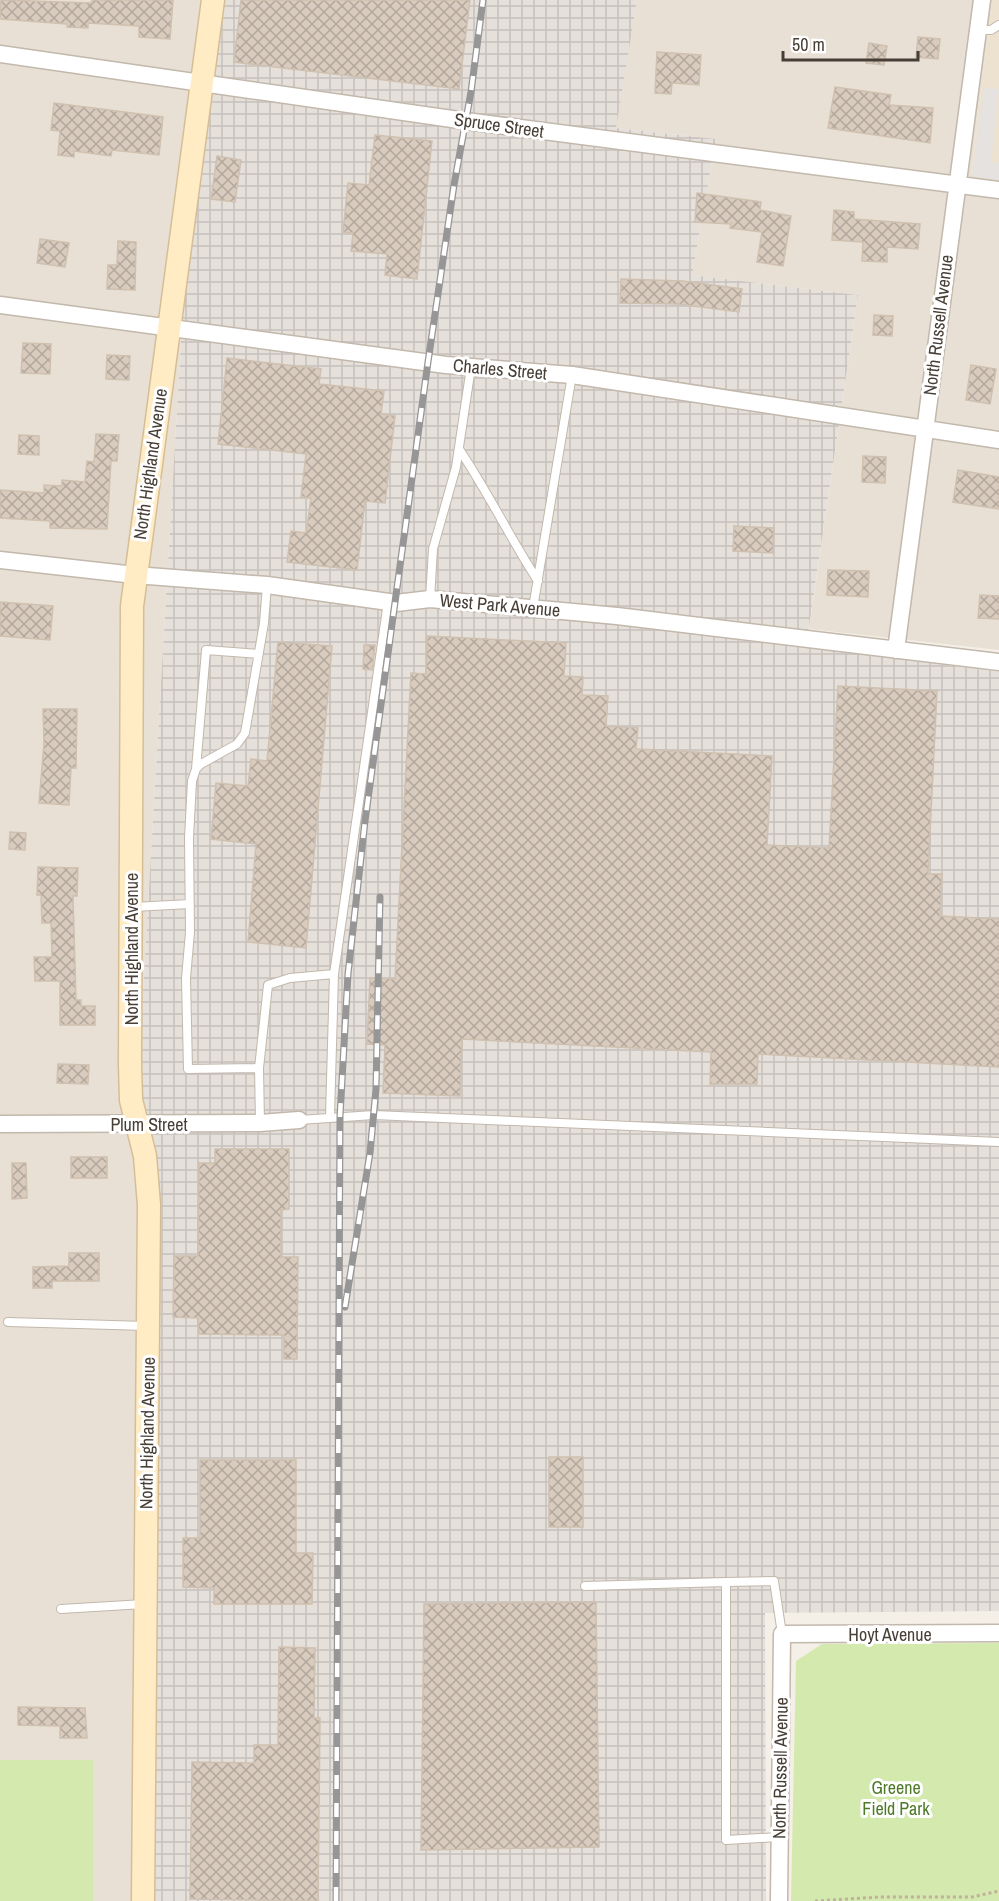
<svg xmlns="http://www.w3.org/2000/svg" width="999" height="1901" font-family="'Archivo Narrow',sans-serif">
  <style>
    .residential { fill: #e8e0d5 }
    .industrial { fill: url(#industrial-grid) }
    .education { fill: #ede2d0 }
    .park { fill: #d4e9ae }
    .parking { fill: #e5e2df }
    .building { fill: url(#building-cross-hatch); stroke: #d0c0af; stroke-width: 1.5 }
    .lines { fill: none; stroke-linecap: round; stroke-linejoin: round }
    .lane-casing { stroke: #c2b8ac; stroke-width: 10 }
    .street-casing { stroke: #c2b8ac; stroke-width: 19 }
    .secondary-casing { stroke: #d5be96; stroke-width: 25 }
    .path { stroke: #c1b09a; stroke-width: 3; stroke-dasharray: 3 3; stroke-linecap: butt }
    .lane { stroke: #fff; stroke-width: 8 }
    .street { stroke: #fff; stroke-width: 16 }
    .secondary { stroke: #ffecc5; stroke-width: 22 }
    .rail-casing { stroke: #969696; stroke-width: 7 }
    .rail { stroke: #fff; stroke-width: 4.5; stroke-dasharray: 14; stroke-linecap: butt }
    .labels { text-anchor: middle; dominant-baseline: central; stroke-width: 6; stroke-linejoin: round; paint-order: stroke }
    .street-label { font-size: 18px; fill: #473e36; stroke: #fff }
    .park-label { font-size: 18px; fill: #4e7a27; stroke: #fff }
  </style>
  <defs>
    <pattern id="industrial-grid" width="8" height="8" patternUnits="userSpaceOnUse" patternTransform="scale(1.5)"><rect width="8" height="8" fill="#e6e0db"/><path d="M0 4h8M4 0v8" fill="none" stroke="#c7c1bd"/></pattern>
    <pattern id="building-cross-hatch" width="8" height="8" patternUnits="userSpaceOnUse" patternTransform="scale(1.5)"><rect width="8" height="8" fill="#d9ccbf"/><path d="M0 0l8 8M0 8l8-8" fill="none" stroke="#b2a79c"/></pattern>
  </defs>
  <rect width="100%" height="100%" fill="#f4efe7"/>
  <!-- residential -->
  <path class="residential" d="M 0,0 L 225,0 L 183,307 L 138,1077 L 148,1901 L 0,1901 Z
    M 637,0 L 992,0 L 971,175 L 999,179 L 999,650 L 809,629 L 858,295 L 692,275 L 716,139 L 615,128 Z"/>
  <!-- industrial -->
  <path class="industrial" d="M 225,0 L 637,0 L 616,128 L 716,139 L 692,275 L 858,295 L 806,647 L 999,672 L 999,1611 L 765,1613 L 766,1901 L 148,1901 L 138,1077 L 183,307 Z"/>
  <!-- education -->
  <path class="education" d="M 992,0 L 999,0 L 999,179 L 971,175 Z"/>
  <!-- park -->
  <path class="park" d="M 999,1643 L 999,1901 L 791,1901 L 796,1661 L 822,1644 Z
    M 0,1760 L 93,1760 L 93,1901 L 0,1901 Z"/>
  <!-- parking -->
  <path class="parking" d="M 984,87 L 999,89 L 991,162 L 999,163 L 999,180 L 972,176 Z"/>
  <!-- building -->
  <path class="building" d="M 1,0 L 92,3 L 92,0 L 173,0 L 170,39 L 139,37 L 139,26 L 88,23 L 88,28 L 67,27 L 67,24 L 0,19 Z
    M 241,0 L 470,0 L 459,89 L 234,62 Z
    M 918,37 L 940,39 L 938,59 L 916,57 Z
    M 869,43 L 887,46 L 884,65 L 866,63 Z
    M 657,52 L 701,55 L 699,85 L 672,83 L 671,94 L 655,93 Z
    M 835,87 L 891,95 L 889,105 L 933,108 L 930,143 L 828,128 Z
    M 54,103 L 163,117 L 159,155 L 112,150 L 111,156 L 74,151 L 74,157 L 58,155 L 60,131 L 51,130 Z
    M 375,135 L 432,141 L 417,279 L 385,275 L 387,254 L 351,251 L 353,233 L 343,232 L 348,183 L 369,185 Z
    M 217,156 L 241,160 L 235,202 L 211,199 Z
    M 697,193 L 761,202 L 760,210 L 791,216 L 783,266 L 757,262 L 762,232 L 730,228 L 731,224 L 695,222 Z
    M 834,210 L 854,212 L 854,219 L 920,224 L 918,249 L 887,247 L 887,262 L 862,261 L 863,242 L 832,240 Z
    M 40,239 L 69,243 L 65,267 L 37,263 Z
    M 118,241 L 136,242 L 135,290 L 107,289 L 108,265 L 117,265 Z
    M 621,279 L 683,281 L 742,289 L 739,312 L 678,304 L 620,303 Z
    M 874,315 L 893,316 L 892,336 L 873,335 Z
    M 23,343 L 51,344 L 50,374 L 21,373 Z
    M 107,355 L 130,356 L 129,380 L 106,379 Z
    M 227,358 L 321,369 L 319,384 L 384,391 L 381,414 L 395,416 L 385,503 L 365,501 L 357,570 L 287,562 L 291,531 L 306,533 L 311,498 L 301,497 L 306,454 L 218,444 Z
    M 971,365 L 996,369 L 990,404 L 966,400 Z
    M 96,434 L 119,435 L 117,461 L 111,461 L 107,529 L 50,528 L 50,521 L 0,518 L 0,490 L 44,493 L 44,485 L 62,486 L 62,480 L 85,482 L 87,461 L 94,462 Z
    M 19,435 L 39,436 L 39,455 L 18,454 Z
    M 863,456 L 886,457 L 885,483 L 862,482 Z
    M 958,470 L 999,477 L 999,509 L 953,502 Z
    M 734,526 L 774,528 L 773,553 L 733,551 Z
    M 828,570 L 869,571 L 868,597 L 827,595 Z
    M 980,595 L 999,596 L 999,619 L 978,618 Z
    M 0,602 L 53,606 L 50,640 L 0,636 Z
    M 427,636 L 566,643 L 564,676 L 583,677 L 582,695 L 608,696 L 606,726 L 638,728 L 636,749 L 772,756 L 767,845 L 829,848 L 838,686 L 937,691 L 928,874 L 942,874 L 940,916 L 999,919 L 999,1067 L 758,1054 L 757,1084 L 710,1084 L 711,1052 L 462,1039 L 460,1096 L 383,1093 L 385,1045 L 367,1044 L 370,978 L 395,979 L 411,673 L 426,674 Z
    M 278,642 L 332,646 L 306,948 L 248,942 L 256,844 L 211,839 L 216,783 L 248,786 L 251,759 L 267,761 Z
    M 364,645 L 375,645 L 372,670 L 363,669 Z
    M 43,709 L 77,709 L 76,768 L 71,768 L 69,805 L 39,803 L 44,743 Z
    M 10,832 L 26,833 L 25,850 L 9,849 Z
    M 38,867 L 78,868 L 77,896 L 73,896 L 76,1000 L 81,1000 L 81,1006 L 95,1006 L 95,1025 L 60,1025 L 60,981 L 35,981 L 34,957 L 52,957 L 51,923 L 42,923 L 41,895 L 37,895 Z
    M 58,1064 L 89,1065 L 88,1084 L 57,1083 Z
    M 215,1149 L 289,1149 L 289,1209 L 281,1210 L 281,1257 L 298,1257 L 297,1359 L 284,1359 L 284,1335 L 199,1334 L 198,1318 L 173,1317 L 174,1256 L 198,1256 L 199,1163 L 215,1163 Z
    M 71,1157 L 107,1157 L 107,1178 L 71,1178 Z
    M 12,1163 L 26,1163 L 27,1198 L 12,1199 Z
    M 69,1253 L 99,1253 L 99,1281 L 52,1281 L 52,1288 L 33,1288 L 33,1267 L 69,1266 Z
    M 549,1457 L 583,1457 L 583,1527 L 549,1527 Z
    M 200,1460 L 296,1460 L 296,1553 L 313,1553 L 312,1604 L 214,1604 L 214,1588 L 183,1587 L 183,1538 L 200,1538 Z
    M 596,1602 L 599,1847 L 421,1850 L 424,1604 Z
    M 279,1647 L 315,1648 L 314,1718 L 320,1718 L 318,1901 L 190,1899 L 192,1762 L 254,1763 L 254,1745 L 278,1745 Z
    M 18,1707 L 85,1708 L 87,1738 L 60,1738 L 60,1726 L 18,1725 Z"/>
  <g class="lines">
    <defs>
      <path id="lane" d="M 978,30 L 991,30 L 999,25
        M 459,449 C 488,492 510,538 538,581
        M 430,599 L 433,549 L 456,467 L 471,367
        M 533,608 L 572,375
        M 196,769 L 206,650 L 258,654
        M 133,907 L 190,904
        M 334,974 L 388,602
        M 259,1068 L 268,985 L 290,978 L 334,974 L 330,1116
        M 299,1120 L 374,1115 L 999,1142
        M 260,1123 L 259,1068 L 188,1069 L 186,978 L 190,932 L 189,838 L 192,781 L 196,769 L 201,764 L 237,744 L 245,733 L 264,623 L 267,585
        M 8,1322 L 147,1326
        M 585,1586 L 726,1582
        M 61,1609 L 144,1604
        M 779,1837 L 726,1840 L 726,1582 L 774,1581 L 782,1634"/>
      <path id="street" d="M 0,54 L 466,121 L 999,190
        M 0,305 L 446,365 L 572,375 L 999,440
        M 0,560 L 135,575 L 267,585 L 396,603 L 430,599 L 617,616 L 999,662
        M 896,650 L 982,0
        M 0,1124 L 260,1123 L 299,1120
        M 779,1901 L 782,1634 L 999,1633"/>
      <path id="secondary" d="M 143,1901 L 149,1205 L 145,1156 L 131,1100 L 130,1064 L 132,606 L 213,0"/>
    </defs>
    <!-- lane casing -->
    <use href="#lane" class="lane-casing"/>
    <!-- street casing -->
    <use href="#street" class="street-casing"/>
    <!-- secondary casing -->
    <use href="#secondary" class="secondary-casing"/>
    <!-- path -->
    <path class="path" d="M 815,1901 L 880,1897 L 972,1897 L 999,1891"/>
    <!-- lane -->
    <use href="#lane" class="lane"/>
    <!-- street -->
    <use href="#street" class="street"/>
    <!-- secondary -->
    <use href="#secondary" class="secondary"/>
    <defs>
      <path id="rail" d="M 345,1307 L 370,1153 L 376,1089 L 380,897
        M 336,1901 L 340,1116 L 348,974 L 365,821 L 428,362 L 454,185 L 471,92 L 483,0"/>
    </defs>
    <!-- rail casing -->
    <use href="#rail" class="rail-casing"/>
    <!-- rail -->
    <use href="#rail" class="rail"/>
  </g>
  <g class="labels">
    <!-- street labels -->
    <g class="street-label">
      <text transform="translate(499 125) rotate(8)">Spruce Street</text>
      <text transform="translate(938 325) rotate(-83)">North Russell Avenue</text>
      <text transform="translate(500 369) rotate(5)">Charles Street</text>
      <text transform="translate(150 464) rotate(-82)">North Highland Avenue</text>
      <text transform="translate(500 605) rotate(5)">West Park Avenue</text>
      <text transform="translate(131 949) rotate(-90)">North Highland Avenue</text>
      <text x="149" y="1124">Plum Street</text>
      <text transform="translate(147 1433) rotate(-89)">North Highland Avenue</text>
      <text x="890" y="1634">Hoyt Avenue</text>
      <text transform="translate(780 1768) rotate(-89)">North Russell Avenue</text>
    </g>
    <!-- park labels -->
    <g class="park-label">
      <text x="896" y="1787">Greene<tspan x="896" dy="21">Field Park</tspan></text>
    </g>
  </g>
  <!-- scale -->
  <path d="M783 51v9h135v-9" fill="none" stroke="#473e36" stroke-width="3"/>
  <text x="792" y="51" font-size="18" fill="#473e36" stroke="#ffffff" stroke-width="4.5" paint-order="stroke">50 m</text>
</svg>
